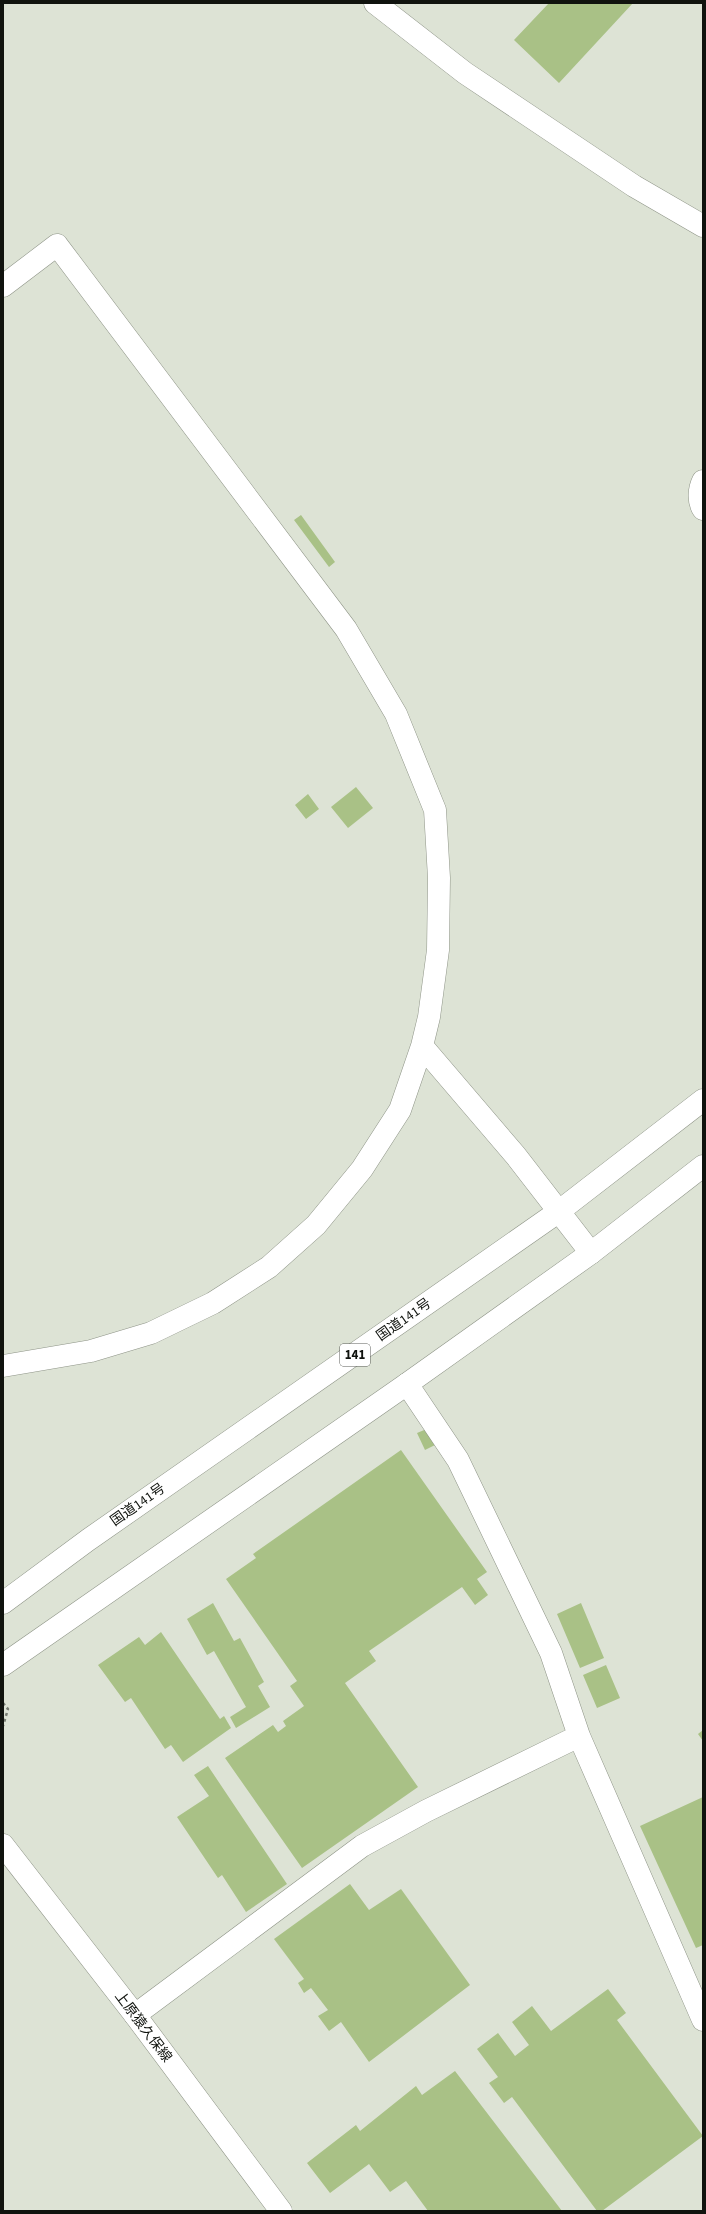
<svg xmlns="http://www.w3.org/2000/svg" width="706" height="2214" font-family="'Source Sans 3','Noto Sans JP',sans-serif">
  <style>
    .building { fill: #a9c186 }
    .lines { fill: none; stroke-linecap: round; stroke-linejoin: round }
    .minor-casing { stroke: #8e9487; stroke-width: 23 }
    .major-casing { stroke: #8e9487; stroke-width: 23 }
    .highway-casing { stroke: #8e9487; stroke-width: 23 }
    .path { stroke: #797e74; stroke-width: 2.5; stroke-dasharray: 3 3; stroke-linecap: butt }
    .minor { stroke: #fff; stroke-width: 22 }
    .major { stroke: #fff; stroke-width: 22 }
    .highway { stroke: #fff; stroke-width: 22 }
    .labels { text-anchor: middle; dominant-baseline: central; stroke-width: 3.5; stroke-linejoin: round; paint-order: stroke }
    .shield { fill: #fff; stroke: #585a56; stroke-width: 1 }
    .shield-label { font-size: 13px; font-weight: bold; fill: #10130e }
    .street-label { font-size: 14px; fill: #10130e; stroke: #fff }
  </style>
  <rect width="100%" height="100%" fill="#dde3d5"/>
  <!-- building -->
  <path class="building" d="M 549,3 L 633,3 L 559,83 L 514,40 Z
    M 301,515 L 335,562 L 329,567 L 294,520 Z
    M 356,787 L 373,808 L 348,828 L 331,807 Z
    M 308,794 L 319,809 L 306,819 L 295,805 Z
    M 429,1428 L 437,1444 L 425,1450 L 417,1433 Z
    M 401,1450 L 487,1572 L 477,1579 L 488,1595 L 475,1605 L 462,1587 L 369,1651 L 376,1661 L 345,1683 L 418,1787 L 302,1868 L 225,1758 L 273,1725 L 278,1732 L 286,1726 L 283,1721 L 304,1706 L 290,1686 L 297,1681 L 226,1579 L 256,1558 L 253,1554 Z
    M 213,1603 L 234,1641 L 240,1638 L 264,1682 L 258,1686 L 270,1707 L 236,1728 L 230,1717 L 246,1707 L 214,1651 L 207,1655 L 187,1619 Z
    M 581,1603 L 604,1658 L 580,1668 L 557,1614 Z
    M 161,1632 L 220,1719 L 224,1716 L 231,1728 L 183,1762 L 171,1745 L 165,1749 L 131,1698 L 125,1702 L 98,1665 L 139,1637 L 145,1645 Z
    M 606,1665 L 620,1698 L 597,1708 L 583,1675 Z
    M 703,1730 L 703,1741 L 698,1734 Z
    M 208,1766 L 287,1884 L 246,1912 L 222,1875 L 218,1878 L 177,1817 L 209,1796 L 194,1775 Z
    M 703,1797 L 703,1945 L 696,1948 L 640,1826 Z
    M 350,1884 L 369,1910 L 401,1889 L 470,1985 L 369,2062 L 341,2022 L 329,2031 L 318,2016 L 328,2010 L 311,1988 L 304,1993 L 298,1983 L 304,1979 L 274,1939 Z
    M 608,1989 L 626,2013 L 617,2020 L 703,2136 L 602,2211 L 597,2211 L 512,2097 L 504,2103 L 489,2083 L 498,2077 L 477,2049 L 498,2033 L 515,2056 L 529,2045 L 512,2022 L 532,2006 L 551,2031 Z
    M 455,2071 L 562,2211 L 428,2211 L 406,2181 L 390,2192 L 369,2164 L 330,2193 L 307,2163 L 356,2125 L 360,2131 L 416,2086 L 422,2095 Z"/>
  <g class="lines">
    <defs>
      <path id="minor" d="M 375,3 L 465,73 L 634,186 L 703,226
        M 3,286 L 57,245 L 346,629 L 396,714 L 435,810 L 439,878 L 438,950 L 429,1017 L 422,1046 L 516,1156 L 591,1253
        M 703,481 C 699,489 698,501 703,509
        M 3,1366 L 91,1351 L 151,1333 L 213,1303 L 269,1267 L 316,1225 L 362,1169 L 400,1110 L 422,1046
        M 407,1384 L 458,1460 L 551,1653 L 579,1736 L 703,2020
        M 135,2015 L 362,1846 L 426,1811 L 579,1736"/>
      <path id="major" d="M 3,1845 L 135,2015 L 281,2211"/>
      <path id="highway" d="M 3,1603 L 88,1540 L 558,1212 L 703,1100
        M 3,1665 L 407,1384 L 591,1253 L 703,1166"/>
    </defs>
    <!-- minor casing -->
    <use href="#minor" class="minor-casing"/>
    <!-- major casing -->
    <use href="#major" class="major-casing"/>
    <!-- highway casing -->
    <use href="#highway" class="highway-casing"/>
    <!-- path -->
    <path class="path" d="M 3,1703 L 8,1709 L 3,1726"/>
    <!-- minor -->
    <use href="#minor" class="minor"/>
    <!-- major -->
    <use href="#major" class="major"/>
    <!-- highway -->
    <use href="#highway" class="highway"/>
  </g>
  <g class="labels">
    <!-- shield labels -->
    <rect class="shield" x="340" y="1344" width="30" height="22" rx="3"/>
    <g class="shield-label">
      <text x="355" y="1355">141</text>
    </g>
    <!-- street labels -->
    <g class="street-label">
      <text transform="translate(404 1320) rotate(-35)">国道141号</text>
      <text transform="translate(138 1505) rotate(-35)">国道141号</text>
      <text transform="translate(143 2027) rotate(53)">上原猿久保線</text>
    </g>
  </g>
  <!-- border -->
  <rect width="706" height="2214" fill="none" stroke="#10130e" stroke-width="8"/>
</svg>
